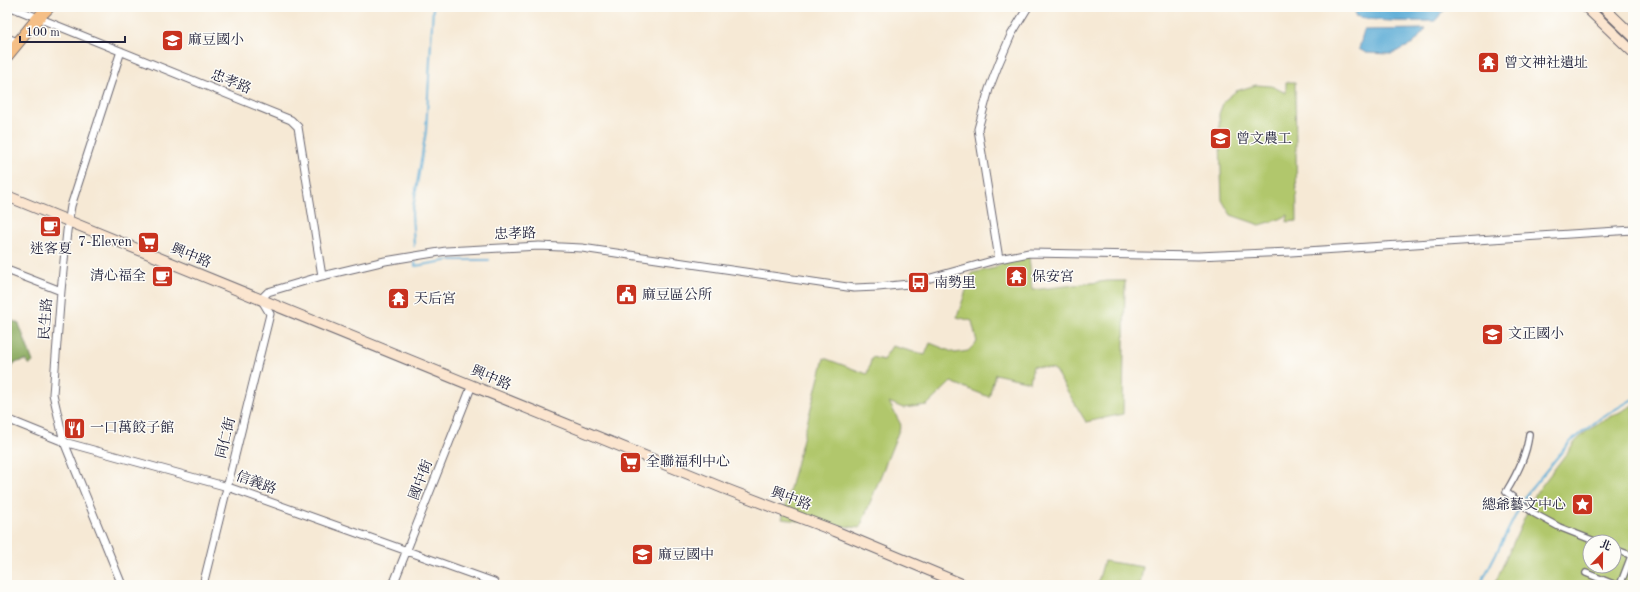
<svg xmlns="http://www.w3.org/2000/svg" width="1640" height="592" font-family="'Old Standard TT','Noto Serif TC',serif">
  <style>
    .green { fill: #b1c76c; stroke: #6a7454; fill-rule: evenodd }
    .forest { fill: #8cac60; stroke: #57674e }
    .water { fill: #5cacd6; stroke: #3f6788 }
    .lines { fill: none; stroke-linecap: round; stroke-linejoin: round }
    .stream { stroke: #5cacd6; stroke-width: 2 }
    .pedestrian-casing { stroke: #6c6871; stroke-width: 8 }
    .minor-casing { stroke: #6c6871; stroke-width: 9 }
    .secondary-casing { stroke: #6c6871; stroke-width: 12 }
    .primary-casing { stroke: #6c6871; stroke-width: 13 }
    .pedestrian { stroke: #fff; stroke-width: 5.5 }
    .minor { stroke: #fff; stroke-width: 7 }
    .secondary { stroke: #fbe5cf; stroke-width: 10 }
    .primary { stroke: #f5bf86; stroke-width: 11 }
    .labels { text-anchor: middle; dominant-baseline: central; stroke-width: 3; stroke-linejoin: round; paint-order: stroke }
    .poi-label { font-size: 14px; fill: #22223b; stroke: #fdfcf7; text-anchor: start }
    .street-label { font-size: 14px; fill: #22223b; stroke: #fdfcf7 }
  </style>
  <rect width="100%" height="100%" fill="#fdfcf7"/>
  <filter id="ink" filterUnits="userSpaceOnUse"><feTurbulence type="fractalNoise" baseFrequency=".025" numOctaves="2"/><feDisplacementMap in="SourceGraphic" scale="8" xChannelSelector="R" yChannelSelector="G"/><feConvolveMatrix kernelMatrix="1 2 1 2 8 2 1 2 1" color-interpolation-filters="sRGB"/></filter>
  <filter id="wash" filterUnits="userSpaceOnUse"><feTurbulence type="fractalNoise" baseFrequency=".012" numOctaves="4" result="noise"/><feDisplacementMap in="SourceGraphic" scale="16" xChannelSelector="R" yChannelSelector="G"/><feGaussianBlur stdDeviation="0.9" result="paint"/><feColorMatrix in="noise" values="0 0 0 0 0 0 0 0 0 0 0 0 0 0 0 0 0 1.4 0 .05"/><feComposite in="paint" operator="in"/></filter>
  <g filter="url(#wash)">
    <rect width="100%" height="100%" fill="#f6e9d5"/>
    <!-- green -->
    <path class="green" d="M 1286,82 L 1295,82 L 1297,221 L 1287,222 L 1288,215 L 1280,219 L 1260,225 L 1231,215 L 1226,207 L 1222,200 L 1219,114 L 1224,101 L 1236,91 L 1256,85 L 1271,86 L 1286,93 Z
      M 1029,256 L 1032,290 L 1108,281 L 1125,281 L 1123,414 L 1086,422 L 1054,369 L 1033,366 L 1030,382 L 995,374 L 989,397 L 951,382 L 927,405 L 903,408 L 889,402 L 901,425 L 860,528 L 782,519 L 824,358 L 867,374 L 872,357 L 883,360 L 892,346 L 925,355 L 930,343 L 955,353 L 968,351 L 977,342 L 972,321 L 957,317 L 972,273 L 995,268 L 1003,263 Z
      M 1633,405 L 1633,585 L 1494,585 L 1536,493 L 1576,441 L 1587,431 L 1605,420 ZM 1590,542 L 1614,542 L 1614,566 L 1590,566 Z
      M 1104,561 L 1143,567 L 1140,585 L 1097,585 Z"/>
    <!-- forest -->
    <path class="forest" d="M 7,318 L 19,324 L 33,362 L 30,365 L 26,360 L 14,363 L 7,379 Z"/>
    <!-- water -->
    <path class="water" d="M 1356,7 L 1447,7 L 1435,21 C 1408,21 1381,23 1355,16 Z
      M 1426,29 L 1413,44 L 1391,54 L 1366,53 L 1359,49 L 1364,30 Z"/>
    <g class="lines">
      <!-- stream -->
      <path class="stream" d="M 414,246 L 412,214 L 426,131 L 433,7
        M 415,258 L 415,266 L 451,260 L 489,260
        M 1480,585 L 1526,495 L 1569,443 L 1602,417 L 1633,399"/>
    </g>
  </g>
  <g filter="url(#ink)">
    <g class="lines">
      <defs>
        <path id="pedestrian" d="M 1529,434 C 1527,455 1517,474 1506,492 L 1535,514 L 1559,527 L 1597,542
          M 1614,549 L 1633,556
          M 1586,573 L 1616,585
          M 1621,582 L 1629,585
          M 1620,585 L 1633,551"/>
        <path id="minor" d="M 11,7 L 291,120 L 298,127 L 322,276
          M 7,38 L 18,42
          M 121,51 L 71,206 L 67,231 L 61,291 L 53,394 L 64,442 L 122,585
          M 999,259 L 978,129 L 989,89 L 999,63 L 1011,35 L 1028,7
          M 7,270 L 61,291
          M 7,419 L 64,442 L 228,487 L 494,582
          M 203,585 L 270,314 L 261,299 L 268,292 L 322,276 L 385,261 L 446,251 L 539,246 L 582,248 L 854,288 L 878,287 L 909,284 L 999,259 L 1029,253 L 1198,256 L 1291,252 L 1633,230
          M 393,585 L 472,385"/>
        <path id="secondary" d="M 1586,7 L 1633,52
          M 1603,7 L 1633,36
          M 7,196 L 723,488 L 835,531 L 964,585"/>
        <path id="primary" d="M 7,56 L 38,18 L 49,7"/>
      </defs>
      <!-- pedestrian casing -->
      <use href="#pedestrian" class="pedestrian-casing"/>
      <!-- minor casing -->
      <use href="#minor" class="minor-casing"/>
      <!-- secondary casing -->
      <use href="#secondary" class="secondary-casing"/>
      <!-- primary casing -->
      <use href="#primary" class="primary-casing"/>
      <!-- pedestrian -->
      <use href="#pedestrian" class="pedestrian"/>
      <!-- minor -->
      <use href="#minor" class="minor"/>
      <!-- secondary -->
      <use href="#secondary" class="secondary"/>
      <!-- primary -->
      <use href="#primary" class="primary"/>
    </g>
  </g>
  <!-- icons -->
  <defs>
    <symbol id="school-square" viewBox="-11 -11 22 22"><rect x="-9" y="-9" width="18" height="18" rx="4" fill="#c8321e" stroke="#fdfcf7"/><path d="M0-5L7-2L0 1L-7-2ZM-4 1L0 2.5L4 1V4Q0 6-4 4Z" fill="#fff"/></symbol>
    <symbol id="temple-square" viewBox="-11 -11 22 22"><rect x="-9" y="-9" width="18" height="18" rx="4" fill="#c8321e" stroke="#fdfcf7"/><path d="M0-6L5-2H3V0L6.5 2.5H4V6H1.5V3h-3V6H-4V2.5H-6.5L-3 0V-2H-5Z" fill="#fff"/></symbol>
    <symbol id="university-square" viewBox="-11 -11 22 22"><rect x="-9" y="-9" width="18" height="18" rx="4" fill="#c8321e" stroke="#fdfcf7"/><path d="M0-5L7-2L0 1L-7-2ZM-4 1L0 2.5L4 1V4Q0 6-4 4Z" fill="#fff"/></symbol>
    <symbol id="cafe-square" viewBox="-11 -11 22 22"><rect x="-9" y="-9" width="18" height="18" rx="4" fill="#c8321e" stroke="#fdfcf7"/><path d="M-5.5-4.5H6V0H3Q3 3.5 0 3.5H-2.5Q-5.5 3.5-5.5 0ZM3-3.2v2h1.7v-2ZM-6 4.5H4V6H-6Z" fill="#fff"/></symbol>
    <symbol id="supermarket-square" viewBox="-11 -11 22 22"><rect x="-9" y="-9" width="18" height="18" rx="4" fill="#c8321e" stroke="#fdfcf7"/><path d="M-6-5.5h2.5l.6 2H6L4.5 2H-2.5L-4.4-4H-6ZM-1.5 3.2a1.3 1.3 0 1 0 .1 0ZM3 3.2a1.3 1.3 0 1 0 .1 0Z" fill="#fff"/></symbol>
    <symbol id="bus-square" viewBox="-11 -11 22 22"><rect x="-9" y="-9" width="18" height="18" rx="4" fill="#c8321e" stroke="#fdfcf7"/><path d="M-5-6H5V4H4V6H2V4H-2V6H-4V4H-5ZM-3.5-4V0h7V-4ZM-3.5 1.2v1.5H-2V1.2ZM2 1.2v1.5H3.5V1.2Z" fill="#fff"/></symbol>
    <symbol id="civic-square" viewBox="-11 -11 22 22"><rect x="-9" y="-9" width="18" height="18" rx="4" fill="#c8321e" stroke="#fdfcf7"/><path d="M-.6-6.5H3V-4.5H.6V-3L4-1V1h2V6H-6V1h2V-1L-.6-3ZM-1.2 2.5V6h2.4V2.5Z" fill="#fff"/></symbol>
    <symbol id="restaurant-square" viewBox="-11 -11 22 22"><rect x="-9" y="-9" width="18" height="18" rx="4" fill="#c8321e" stroke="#fdfcf7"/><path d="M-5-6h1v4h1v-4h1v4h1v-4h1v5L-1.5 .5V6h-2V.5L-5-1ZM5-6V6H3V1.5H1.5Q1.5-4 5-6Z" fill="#fff"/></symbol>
    <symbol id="sight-square" viewBox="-11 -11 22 22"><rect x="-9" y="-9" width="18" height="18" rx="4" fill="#c8321e" stroke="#fdfcf7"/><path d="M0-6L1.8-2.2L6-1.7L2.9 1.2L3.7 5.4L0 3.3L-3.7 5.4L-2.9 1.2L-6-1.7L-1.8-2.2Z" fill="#fff"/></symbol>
  </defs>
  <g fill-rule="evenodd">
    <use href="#school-square" x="160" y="28" width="25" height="25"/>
    <use href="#temple-square" x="1476" y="50" width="25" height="25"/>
    <use href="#university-square" x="1208" y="126" width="25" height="25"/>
    <use href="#cafe-square" x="38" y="214" width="25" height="25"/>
    <use href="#supermarket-square" x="136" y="230" width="25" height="25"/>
    <use href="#cafe-square" x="150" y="264" width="25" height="25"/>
    <use href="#temple-square" x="1004" y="264" width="25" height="25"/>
    <use href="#bus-square" x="906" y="270" width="25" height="25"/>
    <use href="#civic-square" x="614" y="282" width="25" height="25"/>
    <use href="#temple-square" x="386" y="286" width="25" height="25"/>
    <use href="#school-square" x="1480" y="322" width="25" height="25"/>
    <use href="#restaurant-square" x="62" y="416" width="25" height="25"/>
    <use href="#supermarket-square" x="618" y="450" width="25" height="25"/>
    <use href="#sight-square" x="1570" y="492" width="25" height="25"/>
    <use href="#school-square" x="630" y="542" width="25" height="25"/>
  </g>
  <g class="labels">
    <!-- poi labels -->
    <g class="poi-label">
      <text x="188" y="40">麻豆國小</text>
      <text x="1504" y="63">曾文神社遺址</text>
      <text x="1236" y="139">曾文農工</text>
      <text x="132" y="242" text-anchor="end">7-Eleven</text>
      <text x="51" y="249" text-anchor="middle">迷客夏</text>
      <text x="146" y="276" text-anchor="end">清心福全</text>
      <text x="1032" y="277">保安宮</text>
      <text x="934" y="283">南勢里</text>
      <text x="642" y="295">麻豆區公所</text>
      <text x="414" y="299">天后宮</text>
      <text x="1508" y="334">文正國小</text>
      <text x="90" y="428">一口萬餃子館</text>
      <text x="646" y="462">全聯福利中心</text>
      <text x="1566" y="505" text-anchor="end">總爺藝文中心</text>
      <text x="658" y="555">麻豆國中</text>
    </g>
    <!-- street labels -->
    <g class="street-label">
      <text transform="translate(231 82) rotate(22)">忠孝路</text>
      <text transform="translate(515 234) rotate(-2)">忠孝路</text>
      <text transform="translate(191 256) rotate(22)">興中路</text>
      <text transform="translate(46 319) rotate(-86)">民生路</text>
      <text transform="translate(491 378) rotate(23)">興中路</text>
      <text transform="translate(226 438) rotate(-76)">同仁街</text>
      <text transform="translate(421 480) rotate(-69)">國中街</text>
      <text transform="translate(256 483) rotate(20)">信義路</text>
      <text transform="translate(791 499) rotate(20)">興中路</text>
    </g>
  </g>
  <!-- margin -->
  <rect width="1640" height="592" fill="none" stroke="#fdfcf7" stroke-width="24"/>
  <!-- north arrow -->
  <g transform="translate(1602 554) rotate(22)"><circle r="19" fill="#fdfcf7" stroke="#a5a5ac"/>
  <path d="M0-3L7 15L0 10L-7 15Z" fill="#c8321e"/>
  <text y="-6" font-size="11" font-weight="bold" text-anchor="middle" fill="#22223b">北</text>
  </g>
  <!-- scale -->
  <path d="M20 36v6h105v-6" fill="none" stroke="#22223b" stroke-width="2"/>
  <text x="26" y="36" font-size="12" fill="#22223b" stroke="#fdfcf7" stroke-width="3" paint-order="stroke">100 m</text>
</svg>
